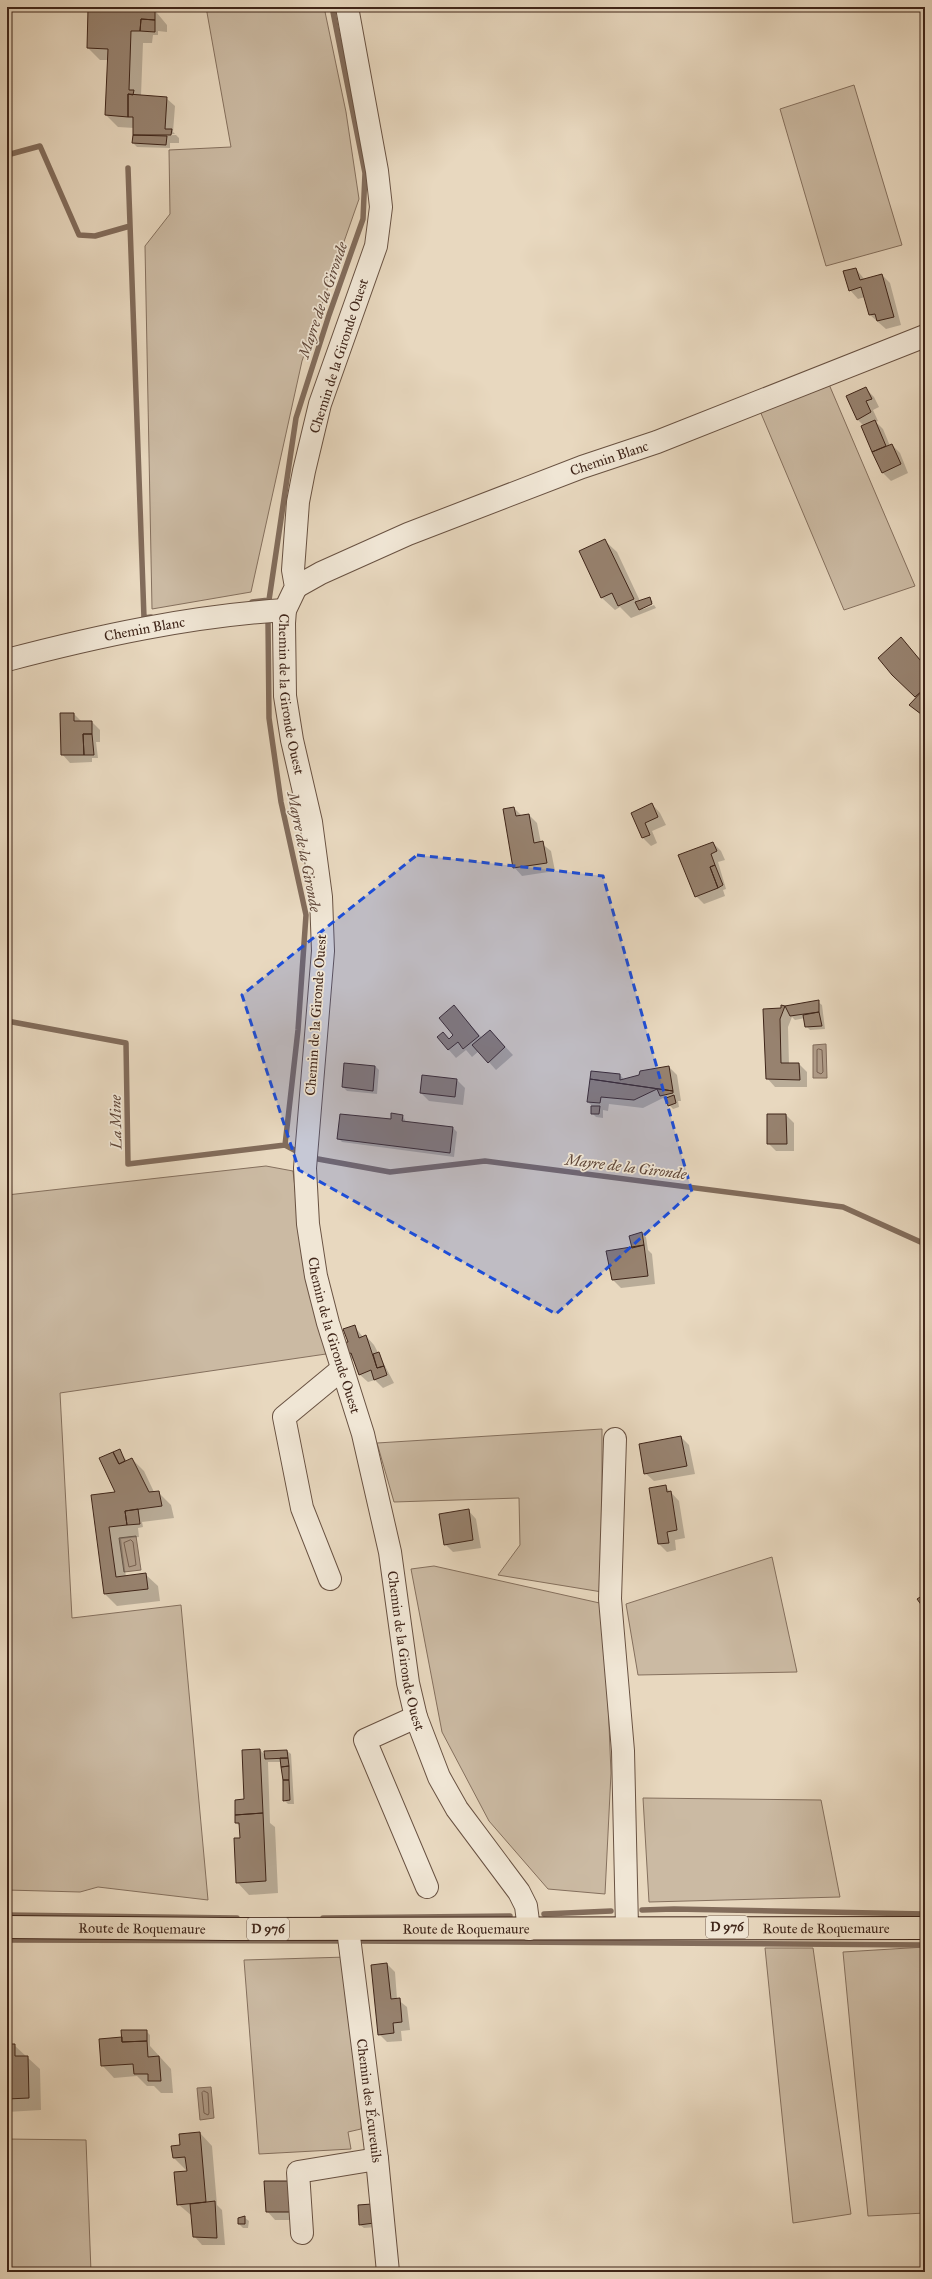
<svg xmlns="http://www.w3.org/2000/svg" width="932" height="2279" font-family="'IM FELL Great Primer',serif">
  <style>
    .green { fill: #cbbaa3; stroke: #85705e }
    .water { fill: #af9b87; stroke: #826c5b }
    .shadow { fill: #0003 }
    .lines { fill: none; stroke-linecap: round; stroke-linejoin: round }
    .shore { stroke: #776050; stroke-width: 1 }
    .stream { stroke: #826c5b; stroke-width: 5.5 }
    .building { fill: #97826f; stroke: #3f2519 }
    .minor-casing { stroke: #695242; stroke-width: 24 }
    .major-casing { stroke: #3f2519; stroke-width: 24 }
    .minor { stroke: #f0e6d5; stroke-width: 22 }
    .major { stroke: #e8d8bf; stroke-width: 22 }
    .marked { fill: #1d4ed8; fill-opacity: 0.2; stroke: #1d4ed8; stroke-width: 3; stroke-dasharray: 8 5; stroke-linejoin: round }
    .labels { text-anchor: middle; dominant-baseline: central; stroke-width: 3.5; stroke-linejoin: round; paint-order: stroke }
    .shield { fill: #f0e6d5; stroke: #745f51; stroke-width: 1 }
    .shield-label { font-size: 13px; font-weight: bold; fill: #3f2519 }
    .street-label { font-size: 14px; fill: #3f2519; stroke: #f0e6d5 }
    .water-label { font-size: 15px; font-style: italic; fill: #61483a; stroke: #f0e6d5 }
  </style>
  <rect width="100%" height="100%" fill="#e8d8bf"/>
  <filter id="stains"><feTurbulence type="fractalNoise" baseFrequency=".005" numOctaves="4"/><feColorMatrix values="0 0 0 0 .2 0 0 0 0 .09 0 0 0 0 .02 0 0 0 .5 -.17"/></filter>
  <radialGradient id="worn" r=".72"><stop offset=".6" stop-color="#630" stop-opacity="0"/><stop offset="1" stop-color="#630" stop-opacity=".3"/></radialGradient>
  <!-- green -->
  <path class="green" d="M 206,7 L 324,7 L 346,112 L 359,199 L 302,361 L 251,592 L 152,609 L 145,246 L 170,214 L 169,150 L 231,147 Z
    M 854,85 L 902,245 L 826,266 L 780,109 Z
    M 828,382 L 915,586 L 844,610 L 760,411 Z
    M 266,1166 L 293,1171 L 304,1265 L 326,1354 L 60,1393 L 72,1618 L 181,1605 L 208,1900 L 98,1887 L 80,1892 L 7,1890 L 7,1195 Z
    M 602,1429 L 602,1592 L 498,1575 L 520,1545 L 519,1498 L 394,1502 L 377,1443 Z
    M 772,1557 L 797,1672 L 638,1675 L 626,1604 Z
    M 434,1566 L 604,1604 L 611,1773 L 605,1894 L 548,1889 L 489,1821 L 442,1732 L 411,1569 Z
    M 643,1798 L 821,1800 L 840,1897 L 649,1902 Z
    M 925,1947 L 925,2213 L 868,2216 L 843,1952 Z
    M 765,1948 L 813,1948 L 851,2214 L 793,2223 Z
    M 347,1957 L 364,2089 L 361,2129 L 348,2132 L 351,2149 L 259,2154 L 244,1960 Z
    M 7,2139 L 86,2140 L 91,2272 L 7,2272 Z"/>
  <!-- water -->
  <path class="water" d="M 826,1044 L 827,1078 L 813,1078 L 813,1045 Z
    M 136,1536 L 141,1570 L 124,1572 L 119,1538 Z
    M 211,2087 L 214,2118 L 200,2120 L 197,2088 Z"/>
  <!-- shadow -->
  <path class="shadow" d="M 109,7 L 152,7 L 167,25 L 167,32 L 158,31 L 158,35 L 153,35 L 152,43 L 143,43 L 141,96 L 166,98 L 175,106 L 173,132 L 175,134 L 141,134 L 141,136 L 176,135 L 179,138 L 179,143 L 170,143 L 170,148 L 137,147 L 133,143 L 134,128 L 118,127 L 106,115 L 108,60 L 100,60 L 88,48 L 109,11 Z
    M 856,269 L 865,280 L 882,275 L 890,283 L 901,325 L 886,329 L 870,315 L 865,297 L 858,299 L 850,290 Z
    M 866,389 L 874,397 L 879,407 L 873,410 L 878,421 L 876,422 L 883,429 L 890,446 L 892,445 L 900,453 L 908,473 L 891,481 L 883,473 L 864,426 L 857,419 Z
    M 604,540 L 617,552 L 640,601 L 649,598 L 653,602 L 643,607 L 643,609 L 654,605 L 656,608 L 631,618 L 620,607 L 615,610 L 602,598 L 580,552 Z
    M 901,638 L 925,665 L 925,718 L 910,705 L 916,697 L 901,683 Z
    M 74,714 L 82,722 L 92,722 L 100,730 L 100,742 L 96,742 L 98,758 L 92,758 L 92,762 L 70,763 L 62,754 Z
    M 652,804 L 660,813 L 666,825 L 652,831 L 657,843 L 651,846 L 643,838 L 632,813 Z
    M 514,808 L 522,816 L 529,815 L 537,823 L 541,843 L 551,851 L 555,871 L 522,876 L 514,867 Z
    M 713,843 L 721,851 L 725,860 L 718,862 L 726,889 L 723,890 L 725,896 L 704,904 L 696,896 Z
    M 818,1002 L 822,1005 L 825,1029 L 810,1030 L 806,1026 L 805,1018 L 795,1020 L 792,1017 L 788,1027 L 789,1064 L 799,1064 L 807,1072 L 807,1087 L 775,1087 L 767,1078 L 782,1006 Z
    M 454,1006 L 482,1038 L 498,1039 L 513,1055 L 496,1070 L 479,1051 L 472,1057 L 466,1050 L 456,1058 L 448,1049 L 449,1039 L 454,1036 Z
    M 375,1066 L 379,1070 L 377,1094 L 347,1091 L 343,1087 Z
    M 669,1067 L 677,1075 L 681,1101 L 678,1101 L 679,1107 L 673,1109 L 663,1098 L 643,1108 L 609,1104 L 608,1111 L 603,1110 L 603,1118 L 596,1117 L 592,1113 L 592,1106 L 588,1102 L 620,1075 L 625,1080 Z
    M 457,1080 L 465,1088 L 463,1105 L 429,1101 L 421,1093 Z
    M 768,1115 L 786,1115 L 794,1123 L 794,1151 L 776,1151 L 768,1143 Z
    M 403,1116 L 406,1122 L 453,1128 L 457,1132 L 454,1157 L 342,1142 L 338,1138 Z
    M 642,1234 L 646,1237 L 648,1250 L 652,1254 L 655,1284 L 621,1288 L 613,1280 Z
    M 354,1326 L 363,1337 L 366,1336 L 374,1345 L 394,1383 L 383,1388 L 375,1380 L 368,1382 L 359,1374 L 355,1362 L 347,1354 Z
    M 681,1437 L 689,1445 L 695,1474 L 654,1481 L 645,1473 Z
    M 119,1450 L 127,1461 L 132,1459 L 144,1471 L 154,1492 L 158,1492 L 171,1505 L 174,1518 L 142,1522 L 143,1527 L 138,1528 L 139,1537 L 121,1539 L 126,1577 L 145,1574 L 158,1586 L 160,1601 L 117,1606 L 105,1594 L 92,1496 L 117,1493 Z
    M 665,1486 L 679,1501 L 685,1538 L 675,1540 L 676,1550 L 667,1552 L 659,1544 Z
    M 468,1510 L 476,1519 L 481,1548 L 453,1552 L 445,1544 Z
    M 260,1750 L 265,1755 L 287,1751 L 291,1754 L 294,1804 L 288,1804 L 284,1800 L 281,1762 L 268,1762 L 270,1823 L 275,1827 L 278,1893 L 249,1895 L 237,1882 L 241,1839 L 240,1826 L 236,1823 Z
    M 387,1964 L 395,1972 L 397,1999 L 407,2007 L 410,2030 L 401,2031 L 402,2041 L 387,2042 L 379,2034 Z
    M 146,2031 L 150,2035 L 150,2046 L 171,2069 L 173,2093 L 161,2093 L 154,2086 L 147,2086 L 137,2076 L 114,2078 L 102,2065 L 123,2038 Z
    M 7,2045 L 14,2045 L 40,2069 L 41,2110 L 7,2112 Z
    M 200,2133 L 212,2146 L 217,2205 L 222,2210 L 225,2245 L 202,2245 L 194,2236 L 192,2216 L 178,2204 L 188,2172 L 174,2158 L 181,2146 Z
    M 265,2182 L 298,2220 L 275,2220 L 267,2211 Z
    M 376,2209 L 377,2227 L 364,2228 L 360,2225 Z
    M 245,2218 L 249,2221 L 248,2228 L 243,2228 L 239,2224 Z"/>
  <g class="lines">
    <!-- shore -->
    <path class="shore" d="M 819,1049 L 822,1050 L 823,1072 L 821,1074 L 817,1072 L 817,1050 Z
      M 131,1540 L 133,1542 L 136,1565 L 129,1567 L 124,1543 Z
      M 204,2091 L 208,2093 L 209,2113 L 208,2115 L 204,2113 L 202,2093 Z"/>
    <!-- stream -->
    <path class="stream" d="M 7,155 L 40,146 L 79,235 L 95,236 L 130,226
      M 128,168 L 144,618 L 151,617
      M 252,602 L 269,600 L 296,418 L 329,315 L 363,219 L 365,173 L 332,7
      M 268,620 L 269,718 L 281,802 L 306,915 L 298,1030 L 285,1145
      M 7,1021 L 126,1043 L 128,1164 L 285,1145
      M 285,1145 L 298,1152
      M 318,1159 L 390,1172 L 485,1161 L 843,1207 L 925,1244
      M 642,1910 L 674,1909 L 925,1914
      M 544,1914 L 611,1911
      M 7,1915 L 237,1918
      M 323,1918 L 510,1916
      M 7,1940 L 345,1941
      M 353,1941 L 925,1945"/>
  </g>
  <!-- building -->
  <path class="building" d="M 108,7 L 151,7 L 150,11 L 155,11 L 155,20 L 141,19 L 140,31 L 131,31 L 129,90 L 134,90 L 133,95 L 128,94 L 128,117 L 105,115 L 108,49 L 87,48 L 88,9 L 108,10 Z
    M 141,19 L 155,20 L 155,32 L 140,31 Z
    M 128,94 L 167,97 L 165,129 L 172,129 L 171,135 L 133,135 L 133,117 L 128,117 Z
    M 133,135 L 167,136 L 166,145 L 132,143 Z
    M 856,268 L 860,280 L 882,274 L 894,317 L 877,321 L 875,314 L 869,315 L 861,287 L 849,291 L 843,271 Z
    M 866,387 L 872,399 L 866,401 L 871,412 L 857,420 L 846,396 Z
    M 875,420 L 886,446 L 872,452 L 861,426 Z
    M 892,444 L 901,464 L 882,473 L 872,452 Z
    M 605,539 L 634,599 L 618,606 L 612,593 L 601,598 L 579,551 Z
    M 650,597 L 652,604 L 639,610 L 635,602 Z
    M 901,637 L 925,666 L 922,670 L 925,673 L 925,688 L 915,697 L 892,675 L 878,658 Z
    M 925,688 L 925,717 L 909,705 Z
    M 60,713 L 74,713 L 74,721 L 92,721 L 92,734 L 83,734 L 84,755 L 61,755 Z
    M 83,734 L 92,734 L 94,755 L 84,755 Z
    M 652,803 L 658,817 L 645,823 L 650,835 L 642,838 L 631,813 Z
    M 514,807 L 516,816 L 529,814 L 534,843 L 543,841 L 547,863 L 513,868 L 503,809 Z
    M 713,842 L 717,851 L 711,854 L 715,865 L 710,867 L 718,888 L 695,897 L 678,855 Z
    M 715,865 L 723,885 L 718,888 L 710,867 Z
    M 819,1000 L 819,1012 L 790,1016 L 785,1006 Z
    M 454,1005 L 479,1036 L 463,1049 L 458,1042 L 448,1050 L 437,1037 L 443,1032 L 449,1039 L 453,1035 L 439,1018 Z
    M 781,1005 L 785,1006 L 780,1019 L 781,1063 L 799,1063 L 800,1080 L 766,1079 L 763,1009 L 781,1008 Z
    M 819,1012 L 822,1026 L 805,1027 L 803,1015 Z
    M 490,1030 L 505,1047 L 488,1063 L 472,1045 Z
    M 344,1063 L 375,1066 L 373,1091 L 342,1087 Z
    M 669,1066 L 673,1091 L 590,1079 L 591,1071 L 620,1074 L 620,1080 L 639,1075 L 640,1071 Z
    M 422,1075 L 457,1079 L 455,1097 L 420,1093 Z
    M 590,1079 L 673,1091 L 673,1093 L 660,1096 L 657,1089 L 634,1100 L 601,1097 L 600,1103 L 587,1102 Z
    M 674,1095 L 676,1103 L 668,1106 L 666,1098 Z
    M 591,1106 L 600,1106 L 599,1114 L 591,1114 Z
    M 391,1113 L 403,1115 L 402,1121 L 453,1127 L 450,1153 L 337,1139 L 340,1114 L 391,1119 Z
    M 767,1114 L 786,1114 L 787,1144 L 767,1144 Z
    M 642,1232 L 644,1245 L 632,1248 L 629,1236 Z
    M 644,1245 L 648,1276 L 612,1280 L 606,1251 Z
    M 355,1325 L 359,1338 L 366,1335 L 377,1368 L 384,1366 L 387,1375 L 374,1380 L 371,1370 L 359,1375 L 351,1353 L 346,1355 L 342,1343 L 348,1342 L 343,1329 Z
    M 379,1352 L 384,1366 L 377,1368 L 373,1354 Z
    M 681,1436 L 687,1466 L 644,1474 L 639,1444 Z
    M 120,1449 L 125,1461 L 119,1464 L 113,1452 Z
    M 113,1452 L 119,1464 L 132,1458 L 149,1492 L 159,1491 L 162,1506 L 125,1511 L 127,1525 L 109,1527 L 116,1577 L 146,1573 L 148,1589 L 104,1594 L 91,1495 L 115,1492 L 99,1458 Z
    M 666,1485 L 667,1492 L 671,1491 L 677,1530 L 667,1532 L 669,1543 L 658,1544 L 649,1488 Z
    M 138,1509 L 140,1524 L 127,1525 L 125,1511 Z
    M 469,1509 L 473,1540 L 444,1545 L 439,1514 Z
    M 925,1594 L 925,1610 L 917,1599 Z
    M 260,1749 L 263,1813 L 235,1815 L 235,1800 L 244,1799 L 242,1750 Z
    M 287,1750 L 288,1758 L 265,1759 L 264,1751 Z
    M 280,1758 L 288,1758 L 289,1766 L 281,1767 Z
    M 289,1766 L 289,1780 L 283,1780 L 281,1767 Z
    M 283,1780 L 289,1780 L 290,1800 L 283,1801 Z
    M 263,1813 L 266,1881 L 236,1883 L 234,1838 L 240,1838 L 239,1823 L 235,1823 L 235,1815 Z
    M 387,1963 L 391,1999 L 400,1998 L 402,2022 L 393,2023 L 394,2033 L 378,2035 L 371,1965 Z
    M 121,2030 L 147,2030 L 147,2041 L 122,2042 Z
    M 122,2037 L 122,2042 L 147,2041 L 148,2057 L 159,2056 L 161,2081 L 148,2081 L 148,2074 L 134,2074 L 133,2064 L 101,2066 L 99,2039 Z
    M 7,2044 L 15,2044 L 15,2056 L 28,2056 L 29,2098 L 7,2099 Z
    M 200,2132 L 206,2202 L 177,2205 L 174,2172 L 187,2171 L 185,2157 L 173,2158 L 171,2146 L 180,2145 L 179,2134 Z
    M 264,2181 L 289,2181 L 290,2212 L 266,2212 Z
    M 215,2201 L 217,2238 L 193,2237 L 190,2204 Z
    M 372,2204 L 374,2223 L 359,2225 L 358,2205 Z
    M 245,2216 L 245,2224 L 238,2224 L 238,2218 Z"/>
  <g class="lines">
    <defs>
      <g id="minor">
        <path id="s1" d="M 347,7 L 377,171 L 381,207 L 376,246 L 320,404 L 304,471 L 298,502 L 293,570 L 296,587 L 285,610 L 284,623 L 285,696 L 292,740 L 311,822 L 321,897 L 323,951 L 305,1168 L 308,1224 L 316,1276 L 328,1323 L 363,1434 L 390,1552 L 408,1683 L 416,1717 L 439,1777 L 457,1809 L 519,1892 L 526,1906 L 529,1929"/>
        <path id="s2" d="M 296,587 L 321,573 L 408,534 L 582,467 L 657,442 L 925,336"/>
        <path id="s3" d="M 7,660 C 98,636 191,616 285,610"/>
        <path d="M 615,1439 L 610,1599 L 623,1751 L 627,1927"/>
        <path d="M 330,1579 L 302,1508 L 284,1417 L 342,1369"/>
        <path d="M 416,1717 L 365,1740 L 427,1887"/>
        <path id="s4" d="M 348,1929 L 377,2159 L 388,2272"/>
        <path d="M 302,2233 L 298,2172 L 377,2159"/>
      </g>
      <g id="major">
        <path id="s5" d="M 7,1927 L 228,1929 L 925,1928"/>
      </g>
    </defs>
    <!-- minor casing -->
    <use href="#minor" class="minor-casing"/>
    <!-- major casing -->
    <use href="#major" class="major-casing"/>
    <!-- minor -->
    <use href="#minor" class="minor"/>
    <!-- major -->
    <use href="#major" class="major"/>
  </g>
  <!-- marked area -->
  <path class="marked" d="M 417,855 L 603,876 L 692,1192 L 556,1314 L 299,1170 L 242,995 Z"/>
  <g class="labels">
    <!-- shield labels -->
    <g class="shield">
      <rect x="706" y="1916" width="42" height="22" rx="3"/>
      <rect x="247" y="1918" width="42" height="22" rx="3"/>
    </g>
    <g class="shield-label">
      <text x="727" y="1927">D 976</text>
      <text x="268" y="1929">D 976</text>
    </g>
    <!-- street labels -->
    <g class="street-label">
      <text transform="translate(339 356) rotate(-72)">Chemin de la Gironde Ouest</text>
      <text stroke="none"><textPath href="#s2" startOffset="339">Chemin Blanc</textPath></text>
      <text stroke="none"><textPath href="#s3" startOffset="141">Chemin Blanc</textPath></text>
      <text stroke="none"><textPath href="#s1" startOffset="706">Chemin de la Gironde Ouest</textPath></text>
      <text transform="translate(316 1015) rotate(-86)">Chemin de la Gironde Ouest</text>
      <text stroke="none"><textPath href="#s1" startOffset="1354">Chemin de la Gironde Ouest</textPath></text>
      <text stroke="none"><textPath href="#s1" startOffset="1678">Chemin de la Gironde Ouest</textPath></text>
      <text stroke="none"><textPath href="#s5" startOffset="819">Route de Roquemaure</textPath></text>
      <text stroke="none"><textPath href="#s5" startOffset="135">Route de Roquemaure</textPath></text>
      <text stroke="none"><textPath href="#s5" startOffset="459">Route de Roquemaure</textPath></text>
      <text stroke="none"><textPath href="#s4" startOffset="173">Chemin des Écureuils</textPath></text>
    </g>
    <!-- water labels -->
    <g class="water-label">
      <text transform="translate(323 300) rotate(-71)">Mayre de la Gironde</text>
      <text transform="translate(304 852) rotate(79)">Mayre de la Gironde</text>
      <text transform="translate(116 1122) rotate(-91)">La Mine</text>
      <text transform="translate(626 1167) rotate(7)">Mayre de la Gironde</text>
    </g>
  </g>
  <!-- margin -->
  <rect width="932" height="2279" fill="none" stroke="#e8d8bf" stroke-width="24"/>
  <rect x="8" y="8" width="916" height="2263" fill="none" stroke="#3f2519" stroke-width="2"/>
  <rect x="12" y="12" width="908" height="2255" fill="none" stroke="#3f2519"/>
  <rect width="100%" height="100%" filter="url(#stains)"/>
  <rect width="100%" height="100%" fill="url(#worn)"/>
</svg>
